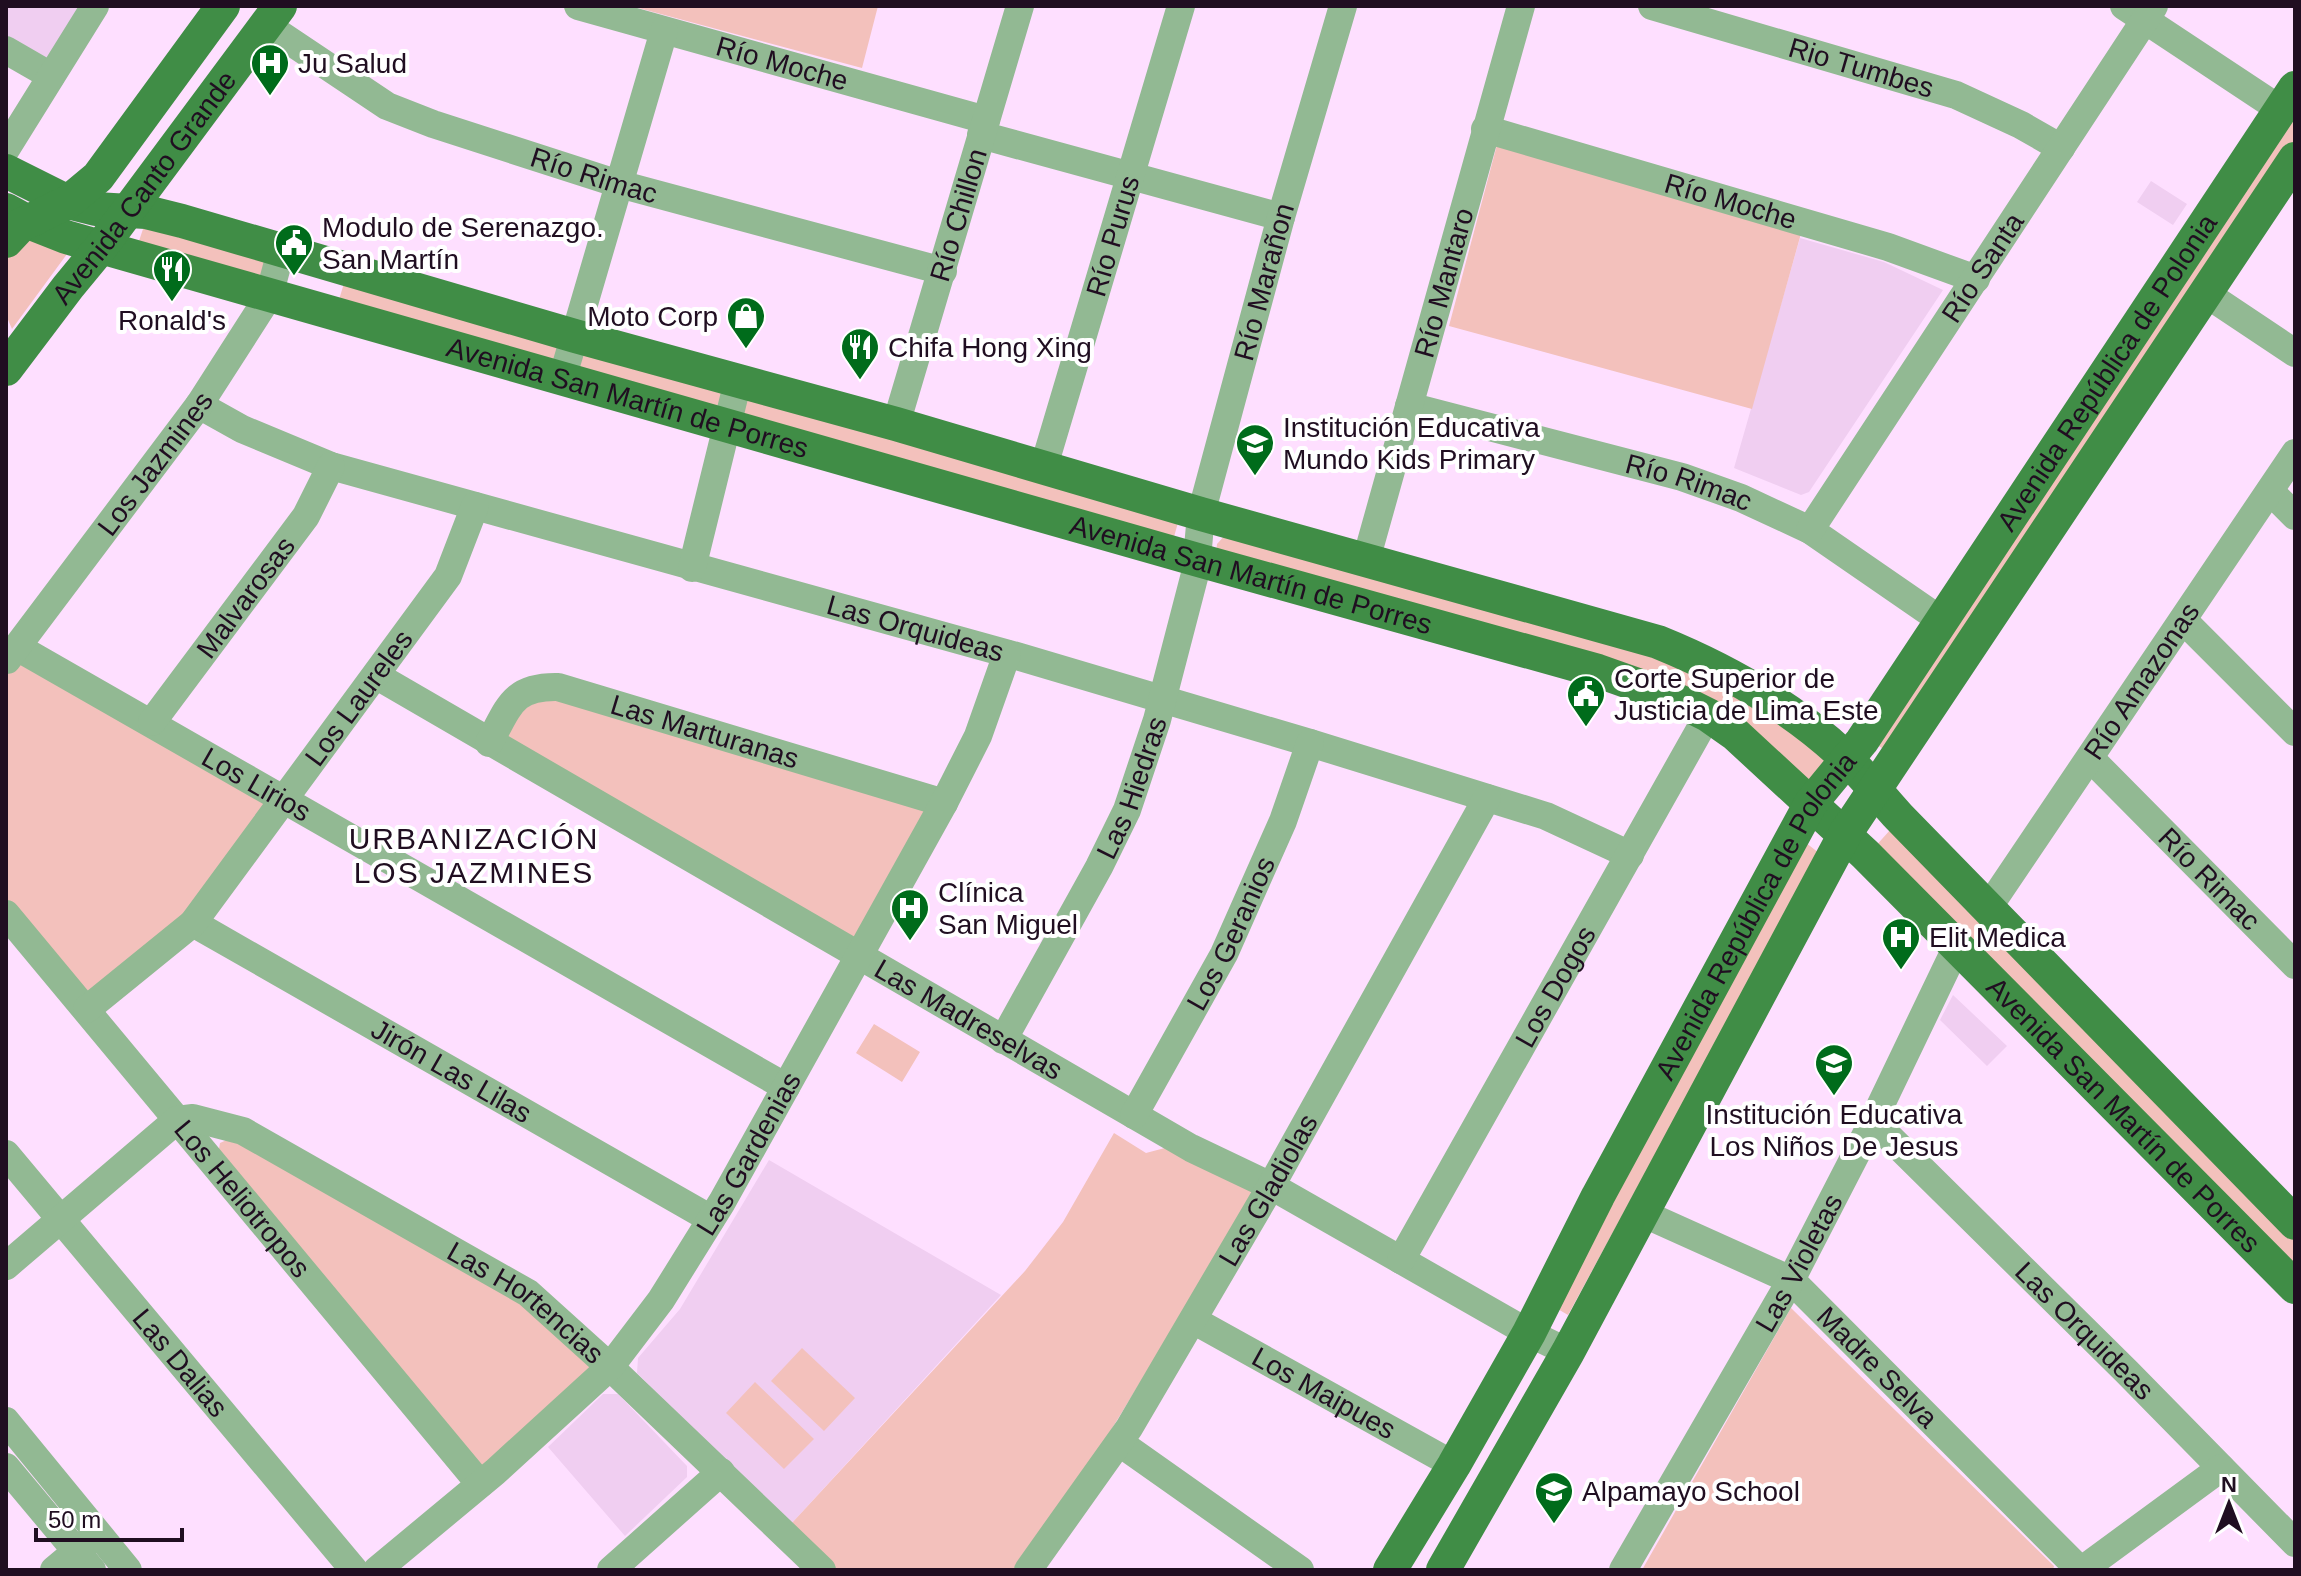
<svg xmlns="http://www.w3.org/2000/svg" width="2301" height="1576" font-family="Helvetica,sans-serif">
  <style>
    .built { fill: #f0cef1 }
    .green { fill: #f3c1bc }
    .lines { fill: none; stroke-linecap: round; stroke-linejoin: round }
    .minor { stroke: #92b993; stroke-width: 28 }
    .major { stroke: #408d46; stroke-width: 34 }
    .labels { text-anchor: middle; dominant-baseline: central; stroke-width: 8; stroke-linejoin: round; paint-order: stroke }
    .poi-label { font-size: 28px; fill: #200e21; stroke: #fff; text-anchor: start }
    .street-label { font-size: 28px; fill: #200e21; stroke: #fff }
    .neighbourhood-label { font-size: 30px; letter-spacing: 2px; fill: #200e21; stroke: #fff }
  </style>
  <rect width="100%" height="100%" fill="#fedfff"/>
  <!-- built -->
  <path class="built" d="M 6,6 L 93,6 L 51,69 L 6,40 Z
    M 2151,181 L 2187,204 L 2173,225 L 2137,202 Z
    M 1800,238 L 1884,262 L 1943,290 L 1809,492 L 1801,495 L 1734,468 Z
    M 1953,995 L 2007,1046 L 1987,1066 L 1940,1020 Z
    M 769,1160 L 1001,1295 L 791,1524 L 637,1373 L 638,1358 L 680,1309 Z
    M 603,1394 L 618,1394 L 687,1466 L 687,1477 L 625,1536 L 548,1447 Z"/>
  <!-- green -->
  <path class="green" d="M 631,6 L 878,6 L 862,68 Z
    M 2295,111 L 2295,145 L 1888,752 L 1871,741 Z
    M 1498,141 L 1802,230 L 1752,409 L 1449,326 Z
    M 145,223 L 266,258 L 262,279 L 137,247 Z
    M 22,230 L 67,254 L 12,329 L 6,315 L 6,248 Z
    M 345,280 L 724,392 L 721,411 L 338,303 Z
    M 744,396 L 1179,519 L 1172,544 L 740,422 Z
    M 1227,533 L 1617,645 L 1708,677 L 1827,757 L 1807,784 L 1751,739 L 1216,555 L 1217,544 Z
    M 23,661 L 263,799 L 266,811 L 186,912 L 93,997 L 6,905 L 6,671 Z
    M 547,695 L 932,811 L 860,942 L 502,741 L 504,722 Z
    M 1891,829 L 2295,1237 L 2295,1275 L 1873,849 Z
    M 1801,839 L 1819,853 L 1568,1315 L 1551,1305 Z
    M 874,1024 L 920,1052 L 902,1082 L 856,1053 Z
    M 1114,1133 L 1146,1153 L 1176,1145 L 1258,1189 L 1108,1435 L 1017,1570 L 837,1570 L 791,1524 L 1025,1271 L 1063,1222 Z
    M 240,1134 L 524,1300 L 596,1368 L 484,1470 L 218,1155 L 220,1143 Z
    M 1791,1308 L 2054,1566 L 2053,1570 L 1642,1570 Z
    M 802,1348 L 855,1398 L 824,1431 L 771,1381 Z
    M 755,1382 L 814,1439 L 784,1469 L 726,1413 Z"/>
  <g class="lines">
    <!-- minor -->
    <g class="minor">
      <path id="s1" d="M 578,6 L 986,120"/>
      <path id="s2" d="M 1652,6 L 1956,95 L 2021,125 L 2061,148"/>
      <path d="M 2124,6 L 2281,110"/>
      <path id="s3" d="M 266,25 L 387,106 L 433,124 L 619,184 L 943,271"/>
      <path d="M 6,50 L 51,76"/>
      <path id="s4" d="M 1485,129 L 1888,247 L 1976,279"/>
      <path d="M 981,135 L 1281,217"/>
      <path d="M 6,149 L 95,6"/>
      <path d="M 2205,293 L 2295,353"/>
      <path d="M 562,379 L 664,31"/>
      <path id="s5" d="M 199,405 L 242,429 L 331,466 L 1020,657 L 1310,743 L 1546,816 L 1630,855"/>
      <path id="s6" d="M 1409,406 L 1682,477 L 1741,498 L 1810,530 L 1942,621"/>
      <path id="s7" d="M 896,424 L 1020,6"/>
      <path id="s8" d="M 1044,466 L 1181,6"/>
      <path d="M 2270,491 L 2295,516"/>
      <path id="s9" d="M 1810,530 L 2154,6"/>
      <path id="s10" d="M 1366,560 L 1521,6"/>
      <path d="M 692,568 L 738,381"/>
      <path d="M 2183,620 L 2295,732"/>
      <path id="s11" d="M 17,647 L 786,1087"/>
      <path id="s12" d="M 7,660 L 199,405 L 269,296 L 281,251"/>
      <path id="s13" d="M 377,676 L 1191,1148 L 1271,1186 L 1529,1333 L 1568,1352"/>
      <path id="s14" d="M 152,722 L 306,516 L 331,466"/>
      <path id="s15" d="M 489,743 C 509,707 512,686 558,687 L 944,803"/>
      <path id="s16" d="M 2090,758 L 2295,965"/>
      <path id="s17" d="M 1988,908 L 2295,453"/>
      <path id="s18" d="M 6,914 L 480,1484"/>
      <path id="s19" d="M 193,923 L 711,1219"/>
      <path id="s20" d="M 87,1009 L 193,923 L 448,576 L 475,506"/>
      <path id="s21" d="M 1003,1040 L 1099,867 L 1127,810 L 1157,720 L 1196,570 L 1201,514 L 1281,217 L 1343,6"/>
      <path id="s22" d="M 1134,1115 L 1224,954 L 1283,821 L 1310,743"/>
      <path id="s23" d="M 1873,1121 L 2127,1372 L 2295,1543"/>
      <path id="s24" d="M 6,1154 L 354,1570"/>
      <path id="s25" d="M 1642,1213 L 1791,1280 L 2080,1570"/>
      <path id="s26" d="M 1401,1260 L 1708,715"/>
      <path id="s27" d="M 6,1266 L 177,1120 L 193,1118 L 243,1131 L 528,1293 L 610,1367 L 822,1570"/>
      <path id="s28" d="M 1193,1320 L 1454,1465"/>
      <path d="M 6,1421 L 128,1570"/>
      <path d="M 1120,1443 L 1300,1570"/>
      <path d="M 6,1467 L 92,1570"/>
      <path d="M 54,1570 L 91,1539"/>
      <path id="s29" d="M 377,1570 L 495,1472 L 610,1367 L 661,1300 L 722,1202 L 944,803 L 978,736 L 1007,654"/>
      <path d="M 611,1570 L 721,1472"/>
      <path id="s30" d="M 1028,1570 L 1129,1428 L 1271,1186 L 1487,798"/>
      <path id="s31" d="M 1623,1570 L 1791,1280 L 1873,1121 L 1957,946"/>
      <path d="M 2082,1570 L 2221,1468"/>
    </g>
    <!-- major -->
    <g class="major">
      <path d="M 6,171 L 68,202 L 96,209 L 146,212 L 182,221 L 575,336 L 896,424 L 1201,514 L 1658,642 C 1727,670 1791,706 1845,757 C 1864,776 1881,797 1899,817 L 2295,1223"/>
      <path id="s32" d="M 6,210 L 28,222 L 66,237 L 1198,560 L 1598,671 L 1663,694 L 1690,706 L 1708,715 L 1735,734 L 1865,854 L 2295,1287"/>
      <path d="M 6,241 L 21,225 L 68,202 L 98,177 L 223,6"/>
      <path id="s33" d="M 6,369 L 68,287 L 101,247 L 280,6"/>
      <path id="s34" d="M 1390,1570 L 1454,1465 L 1529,1333 L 1598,1196 L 1811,803 L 1862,741 L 2295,88"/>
      <path d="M 1443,1570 L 1568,1352 L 1845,834 L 2295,159"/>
    </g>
  </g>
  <!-- icons -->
  <defs>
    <symbol id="hospital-pin" viewBox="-11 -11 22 30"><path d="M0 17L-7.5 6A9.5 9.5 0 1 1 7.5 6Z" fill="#006c1b" stroke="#fff"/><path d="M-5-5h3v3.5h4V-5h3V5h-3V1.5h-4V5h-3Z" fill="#fff"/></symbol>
    <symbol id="civic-pin" viewBox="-11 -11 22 30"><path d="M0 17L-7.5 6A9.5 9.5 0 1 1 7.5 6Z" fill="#006c1b" stroke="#fff"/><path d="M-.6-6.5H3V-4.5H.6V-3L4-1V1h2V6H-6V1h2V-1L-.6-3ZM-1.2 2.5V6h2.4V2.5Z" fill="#fff"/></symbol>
    <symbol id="restaurant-pin" viewBox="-11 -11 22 30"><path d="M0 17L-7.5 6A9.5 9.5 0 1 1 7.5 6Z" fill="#006c1b" stroke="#fff"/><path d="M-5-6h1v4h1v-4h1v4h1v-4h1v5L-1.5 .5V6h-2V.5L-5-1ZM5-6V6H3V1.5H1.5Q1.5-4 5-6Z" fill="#fff"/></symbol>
    <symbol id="shop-pin" viewBox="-11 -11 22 30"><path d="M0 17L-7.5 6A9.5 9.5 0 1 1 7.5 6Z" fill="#006c1b" stroke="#fff"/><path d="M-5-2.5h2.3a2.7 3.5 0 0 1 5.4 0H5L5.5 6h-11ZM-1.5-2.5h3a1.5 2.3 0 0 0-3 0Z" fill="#fff"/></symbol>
    <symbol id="school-pin" viewBox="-11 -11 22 30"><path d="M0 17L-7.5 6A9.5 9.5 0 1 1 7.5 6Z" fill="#006c1b" stroke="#fff"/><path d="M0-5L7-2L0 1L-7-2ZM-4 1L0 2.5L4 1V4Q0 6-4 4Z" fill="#fff"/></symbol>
  </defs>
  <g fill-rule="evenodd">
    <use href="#hospital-pin" x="248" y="41" width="44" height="60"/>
    <use href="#civic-pin" x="272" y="221" width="44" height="60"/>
    <use href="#restaurant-pin" x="150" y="247" width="44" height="60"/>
    <use href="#shop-pin" x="724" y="294" width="44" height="60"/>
    <use href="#restaurant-pin" x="838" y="325" width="44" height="60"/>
    <use href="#school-pin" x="1233" y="421" width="44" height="60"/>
    <use href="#civic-pin" x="1564" y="672" width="44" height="60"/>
    <use href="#hospital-pin" x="888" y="886" width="44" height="60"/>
    <use href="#hospital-pin" x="1879" y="915" width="44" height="60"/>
    <use href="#school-pin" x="1812" y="1041" width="44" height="60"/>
    <use href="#school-pin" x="1532" y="1469" width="44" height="60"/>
  </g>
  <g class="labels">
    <!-- poi labels -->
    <g class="poi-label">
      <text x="298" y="63">Ju Salud</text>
      <text x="322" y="227">Modulo de Serenazgo.<tspan x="322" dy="32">San Martín</tspan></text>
      <text x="718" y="316" text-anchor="end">Moto Corp</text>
      <text x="172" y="320" text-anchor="middle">Ronald's</text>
      <text x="888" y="347">Chifa Hong Xing</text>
      <text x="1283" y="427">Institución Educativa<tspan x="1283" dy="32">Mundo Kids Primary</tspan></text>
      <text x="1614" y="678">Corte Superior de<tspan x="1614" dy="32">Justicia de Lima Este</tspan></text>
      <text x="938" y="892">Clínica<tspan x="938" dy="32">San Miguel</tspan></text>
      <text x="1929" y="937">Elit Medica</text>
      <text x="1834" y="1114" text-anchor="middle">Institución Educativa<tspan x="1834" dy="32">Los Niños De Jesus</tspan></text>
      <text x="1582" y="1491">Alpamayo School</text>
    </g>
    <!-- street labels -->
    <g class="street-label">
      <text stroke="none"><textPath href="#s1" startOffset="212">Río Moche</textPath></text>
      <text stroke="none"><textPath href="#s2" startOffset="218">Rio Tumbes</textPath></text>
      <text stroke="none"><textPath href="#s3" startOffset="364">Río Rimac</textPath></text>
      <text stroke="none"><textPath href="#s33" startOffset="228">Avenida Canto Grande</textPath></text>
      <text stroke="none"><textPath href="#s4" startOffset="256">Río Moche</textPath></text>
      <text stroke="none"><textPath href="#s7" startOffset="218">Río Chillon</textPath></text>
      <text stroke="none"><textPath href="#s8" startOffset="240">Río Purus</textPath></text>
      <text stroke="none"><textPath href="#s9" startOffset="314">Río Santa</textPath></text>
      <text stroke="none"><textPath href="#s21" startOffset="808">Río Marañon</textPath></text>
      <text stroke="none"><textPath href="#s10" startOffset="288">Río Mantaro</textPath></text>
      <text stroke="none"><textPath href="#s34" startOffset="1398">Avenida República de Polonia</textPath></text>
      <text stroke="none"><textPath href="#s32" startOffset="650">Avenida San Martín de Porres</textPath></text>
      <text stroke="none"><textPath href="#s12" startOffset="246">Los Jazmines</textPath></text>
      <text stroke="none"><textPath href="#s6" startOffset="290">Río Rimac</textPath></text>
      <text stroke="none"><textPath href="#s32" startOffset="1298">Avenida San Martín de Porres</textPath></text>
      <text stroke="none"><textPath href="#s14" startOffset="156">Malvarosas</textPath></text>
      <text stroke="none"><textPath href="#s5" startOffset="752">Las Orquideas</textPath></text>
      <text stroke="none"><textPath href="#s17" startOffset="274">Río Amazonas</textPath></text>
      <text stroke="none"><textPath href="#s20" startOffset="416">Los Laureles</textPath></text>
      <text stroke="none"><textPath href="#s15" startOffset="250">Las Marturanas</textPath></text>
      <text stroke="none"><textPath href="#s11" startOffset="276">Los Lirios</textPath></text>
      <text stroke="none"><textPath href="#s21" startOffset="284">Las Hiedras</textPath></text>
      <text stroke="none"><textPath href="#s16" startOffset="170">Río Rimac</textPath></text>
      <text stroke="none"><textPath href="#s34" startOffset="750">Avenida República de Polonia</textPath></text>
      <text stroke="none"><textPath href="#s22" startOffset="206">Los Geranios</textPath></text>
      <text stroke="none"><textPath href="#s26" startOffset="314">Los Dogos</textPath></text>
      <text stroke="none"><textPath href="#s13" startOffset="684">Las Madreselvas</textPath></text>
      <text stroke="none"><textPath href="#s19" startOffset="298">Jirón Las Lilas</textPath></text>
      <text stroke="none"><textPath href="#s32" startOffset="2354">Avenida San Martín de Porres</textPath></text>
      <text stroke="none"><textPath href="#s29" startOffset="564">Las Gardenias</textPath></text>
      <text stroke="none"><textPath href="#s30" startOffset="450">Las Gladiolas</textPath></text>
      <text stroke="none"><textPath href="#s18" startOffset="370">Los Heliotropos</textPath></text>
      <text stroke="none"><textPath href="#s31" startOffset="354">Las Violetas</textPath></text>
      <text stroke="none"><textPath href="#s27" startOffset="624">Las Hortencias</textPath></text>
      <text stroke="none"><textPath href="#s23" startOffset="298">Las Orquideas</textPath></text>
      <text stroke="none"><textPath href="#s24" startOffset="272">Las Dalias</textPath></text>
      <text stroke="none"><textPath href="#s25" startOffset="286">Madre Selva</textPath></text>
      <text stroke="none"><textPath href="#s28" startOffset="150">Los Maipues</textPath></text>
    </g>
    <!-- neighbourhood labels -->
    <g class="neighbourhood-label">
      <text x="474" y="838">URBANIZACIÓN<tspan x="474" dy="34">LOS JAZMINES</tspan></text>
    </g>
  </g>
  <!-- border -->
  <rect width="2301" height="1576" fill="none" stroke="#200e21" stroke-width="16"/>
  <!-- north arrow -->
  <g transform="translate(2229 1504)" stroke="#ffffff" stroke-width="6" paint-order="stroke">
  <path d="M0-6L14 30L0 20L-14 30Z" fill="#200e21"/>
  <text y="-12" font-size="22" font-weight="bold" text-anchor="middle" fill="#200e21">N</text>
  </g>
  <!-- scale -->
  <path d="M36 1528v12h146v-12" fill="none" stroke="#200e21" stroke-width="4"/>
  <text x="48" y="1528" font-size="24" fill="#200e21" stroke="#ffffff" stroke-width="6" paint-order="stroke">50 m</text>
</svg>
